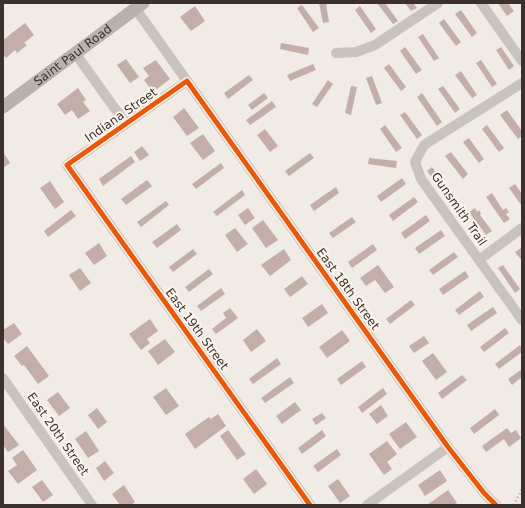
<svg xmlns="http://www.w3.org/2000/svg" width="525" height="508" font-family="'DejaVu Sans',sans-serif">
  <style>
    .building { fill: #c3afa7 }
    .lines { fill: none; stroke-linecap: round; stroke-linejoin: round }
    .minor { stroke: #c9c3be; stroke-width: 10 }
    .major { stroke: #b8b1ad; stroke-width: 13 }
    .rail { stroke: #b1aca8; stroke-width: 3; stroke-dasharray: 1 3; stroke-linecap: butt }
    .cycleway-casing { stroke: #fbf5ee; stroke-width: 8 }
    .cycleway { stroke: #e8590c; stroke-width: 5 }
    .labels { text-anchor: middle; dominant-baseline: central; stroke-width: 4; stroke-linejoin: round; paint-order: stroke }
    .street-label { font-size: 12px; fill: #3b302b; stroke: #fbf5ee }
  </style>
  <rect width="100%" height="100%" fill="#f0ebe5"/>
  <!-- building -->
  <path class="building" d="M 319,3 L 326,3 L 329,22 L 323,23 Z
    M 377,3 L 385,3 L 398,21 L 393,24 Z
    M 405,3 L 413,3 L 417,8 L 411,11 Z
    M 498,3 L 508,3 L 514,11 L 507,16 Z
    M 302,5 L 319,28 L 313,32 L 297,8 Z
    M 195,6 L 205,21 L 191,31 L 180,17 Z
    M 360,6 L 376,29 L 371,33 L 355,10 Z
    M 461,10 L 477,33 L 472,37 L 455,14 Z
    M 444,19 L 461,42 L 456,46 L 439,23 Z
    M 25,23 L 34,35 L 24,43 L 27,45 L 17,53 L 15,50 L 6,58 L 3,54 L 3,40 Z
    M 423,34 L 439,58 L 434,61 L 418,37 Z
    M 281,43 L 309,48 L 308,55 L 280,49 Z
    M 405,47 L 422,70 L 416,74 L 400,51 Z
    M 501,47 L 514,66 L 509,70 L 496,50 Z
    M 126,59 L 139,77 L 130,83 L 117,65 Z
    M 156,60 L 170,79 L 153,92 L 144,80 L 149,76 L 143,68 Z
    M 481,60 L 497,84 L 492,87 L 476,63 Z
    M 313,64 L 316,70 L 290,81 L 287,75 Z
    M 389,64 L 406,87 L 401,91 L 384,68 Z
    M 461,71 L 477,95 L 472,98 L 455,75 Z
    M 249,75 L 253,80 L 228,99 L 224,93 Z
    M 372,76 L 382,103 L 376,105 L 366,78 Z
    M 328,80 L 333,84 L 317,107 L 312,104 Z
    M 351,86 L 357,87 L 351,115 L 345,113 Z
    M 443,86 L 460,109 L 455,113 L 438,89 Z
    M 78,88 L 86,100 L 83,102 L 90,111 L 78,119 L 72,110 L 65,115 L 57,104 Z
    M 264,93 L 268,98 L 252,110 L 248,105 Z
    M 422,93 L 442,122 L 437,126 L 417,97 Z
    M 272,101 L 276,107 L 250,125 L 246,120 Z
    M 184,108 L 199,128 L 187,136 L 173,117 Z
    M 507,110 L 522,131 L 522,136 L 518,139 L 500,115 Z
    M 405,112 L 422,135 L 417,139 L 400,115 Z
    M 385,125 L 402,148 L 396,152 L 380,129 Z
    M 487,125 L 504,148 L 499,152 L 482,129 Z
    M 265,129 L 278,146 L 270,152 L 257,135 Z
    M 203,134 L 215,151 L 203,160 L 190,143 Z
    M 469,138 L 484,159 L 479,163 L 463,142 Z
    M 142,146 L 149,155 L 140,161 L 134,152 Z
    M 3,152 L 10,163 L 3,168 Z
    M 451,152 L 468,174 L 463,179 L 445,156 Z
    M 310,153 L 314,158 L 289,176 L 285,171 Z
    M 131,156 L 135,162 L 103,186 L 99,179 Z
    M 369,158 L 397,161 L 396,168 L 368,164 Z
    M 221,163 L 224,168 L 196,189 L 192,184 Z
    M 432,167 L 449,190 L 444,194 L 427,171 Z
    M 402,178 L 406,184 L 381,202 L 377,196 Z
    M 147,180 L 152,186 L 126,205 L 121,199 Z
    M 50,181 L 64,202 L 55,209 L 40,188 Z
    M 515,184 L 522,194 L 522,206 L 509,188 Z
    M 336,187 L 339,193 L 314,211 L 310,205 Z
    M 242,190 L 245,195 L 217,216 L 213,212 Z
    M 492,193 L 503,210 L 506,208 L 509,212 L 506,214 L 510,219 L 504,223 L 486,197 Z
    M 414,197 L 418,202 L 393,221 L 389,215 Z
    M 166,201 L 169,205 L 141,227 L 137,222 Z
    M 248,208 L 255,218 L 245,225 L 238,215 Z
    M 475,208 L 477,212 L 479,210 L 481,214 L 480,215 L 492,231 L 486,235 L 469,212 Z
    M 71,210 L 76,216 L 48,237 L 44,231 Z
    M 426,215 L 430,221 L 405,239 L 401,233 Z
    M 352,217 L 356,222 L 333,238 L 329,233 Z
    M 263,220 L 278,240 L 266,248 L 252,228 Z
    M 177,224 L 181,230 L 157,248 L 152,242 Z
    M 235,228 L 248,244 L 237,252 L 225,235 Z
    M 441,230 L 445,236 L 419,254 L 415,248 Z
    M 99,243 L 107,256 L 94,265 L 85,253 Z
    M 373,244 L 377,250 L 352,268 L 348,262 Z
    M 521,248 L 522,251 L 522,261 L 515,252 Z
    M 193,249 L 197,254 L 173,272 L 169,267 Z
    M 284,249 L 291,260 L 270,276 L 261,265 Z
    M 454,252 L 458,257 L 433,275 L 429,270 Z
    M 378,265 L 394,287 L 385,293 L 375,280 L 366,286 L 360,278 Z
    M 503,265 L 520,289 L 515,293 L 498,268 Z
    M 80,268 L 91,283 L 80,291 L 69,275 Z
    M 209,269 L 213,274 L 189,292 L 185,287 Z
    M 465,271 L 469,277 L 443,295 L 439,289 Z
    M 302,276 L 308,284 L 290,297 L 284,289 Z
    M 221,288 L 225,294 L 201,311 L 197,306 Z
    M 480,291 L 484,297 L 459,315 L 455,310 Z
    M 411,300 L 415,305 L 390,324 L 386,319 Z
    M 322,304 L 328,313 L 308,327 L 302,318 Z
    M 493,307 L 497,313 L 471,331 L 467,325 Z
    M 230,308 L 238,318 L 216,334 L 212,329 L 226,318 L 223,313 Z
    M 150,319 L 158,331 L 147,339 L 150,343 L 141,350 L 129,334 Z
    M 14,323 L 22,334 L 8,344 L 3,338 L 3,330 Z
    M 505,328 L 509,333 L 484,352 L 480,347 Z
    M 257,329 L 266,341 L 251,352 L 243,340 Z
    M 342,330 L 350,341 L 327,358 L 319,347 Z
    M 424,336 L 429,343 L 414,353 L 409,346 Z
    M 165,339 L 175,352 L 158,365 L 148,351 Z
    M 520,345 L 522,348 L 522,352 L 499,369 L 495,364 Z
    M 27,346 L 49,376 L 38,384 L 24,365 L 22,366 L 14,356 Z
    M 433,353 L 447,372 L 436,380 L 422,361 Z
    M 277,358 L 281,364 L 253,384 L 249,379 Z
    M 362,361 L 366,367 L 341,385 L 337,379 Z
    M 522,369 L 522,377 L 512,385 L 508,379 Z
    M 462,375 L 467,380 L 442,399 L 438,393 Z
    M 290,377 L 294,383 L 265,403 L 261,398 Z
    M 166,388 L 179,406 L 166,415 L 153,397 Z
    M 383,388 L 387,394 L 362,413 L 358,407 Z
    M 58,392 L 70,408 L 59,416 L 47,400 Z
    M 295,402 L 301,410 L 282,424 L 276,416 Z
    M 381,405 L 388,416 L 377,424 L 369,414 Z
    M 97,408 L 107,422 L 98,429 L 88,415 Z
    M 495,409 L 499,415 L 474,434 L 470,428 Z
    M 322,413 L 326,418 L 316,425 L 312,419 Z
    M 218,414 L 226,426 L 195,449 L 185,434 L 209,417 L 211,419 Z
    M 406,422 L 417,437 L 400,449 L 389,434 Z
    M 3,424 L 19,445 L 8,452 L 3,445 Z
    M 507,428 L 511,433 L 516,430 L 521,438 L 509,447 L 504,439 L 486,452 L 482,446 Z
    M 228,430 L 246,454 L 237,460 L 220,436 Z
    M 322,430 L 326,436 L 302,454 L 298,448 Z
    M 86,431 L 99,451 L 88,458 L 75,439 Z
    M 387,441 L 397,454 L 387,462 L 392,469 L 384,475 L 369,454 Z
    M 337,449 L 341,455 L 318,472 L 313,466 Z
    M 23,450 L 37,470 L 18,484 L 8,471 L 17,465 L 12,458 Z
    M 105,461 L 114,473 L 104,481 L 96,468 Z
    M 256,469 L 267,484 L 254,494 L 243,479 Z
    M 440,470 L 447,481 L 425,496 L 418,485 Z
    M 338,479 L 350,496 L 340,503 L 328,486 Z
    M 42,480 L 53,495 L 43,502 L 32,487 Z
    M 124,485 L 135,502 L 131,505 L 120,505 L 112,494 Z
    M 448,490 L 457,503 L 454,505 L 427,505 Z"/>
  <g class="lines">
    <!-- minor -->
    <path class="minor" d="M 481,3 L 522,61
      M 135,8 L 448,447 L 484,493 L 496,505
      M 75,53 L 126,124
      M 336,53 L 356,52 L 375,45 L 438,3
      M 187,81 L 67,165 L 310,505
      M 522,83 L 424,145 L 415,162 L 421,179 L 522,320
      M 479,260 L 522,228
      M 3,378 L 92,505
      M 367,505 L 448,447"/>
    <!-- major -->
    <path class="major" id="s1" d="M 3,107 L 143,3"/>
    <!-- rail -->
    <path class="rail" d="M 514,505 L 522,489"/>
    <defs>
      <path id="cycleway" d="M 310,505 L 67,165 L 187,81 L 448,447 L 484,493 L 496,505"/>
    </defs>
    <!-- cycleway casing -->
    <use href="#cycleway" class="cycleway-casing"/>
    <!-- cycleway -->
    <use href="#cycleway" class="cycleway"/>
  </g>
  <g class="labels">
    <!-- street labels -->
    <g class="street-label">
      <text stroke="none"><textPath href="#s1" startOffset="87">Saint Paul Road</textPath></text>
      <text transform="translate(121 115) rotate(-35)">Indiana Street</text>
      <text transform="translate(459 209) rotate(55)">Gunsmith Trail</text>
      <text transform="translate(348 289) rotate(54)">East 18th Street</text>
      <text transform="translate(197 329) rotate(54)">East 19th Street</text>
      <text transform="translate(58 434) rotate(55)">East 20th Street</text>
    </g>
  </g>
  <!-- border -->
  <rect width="525" height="508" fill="none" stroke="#3b302b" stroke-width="8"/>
</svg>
